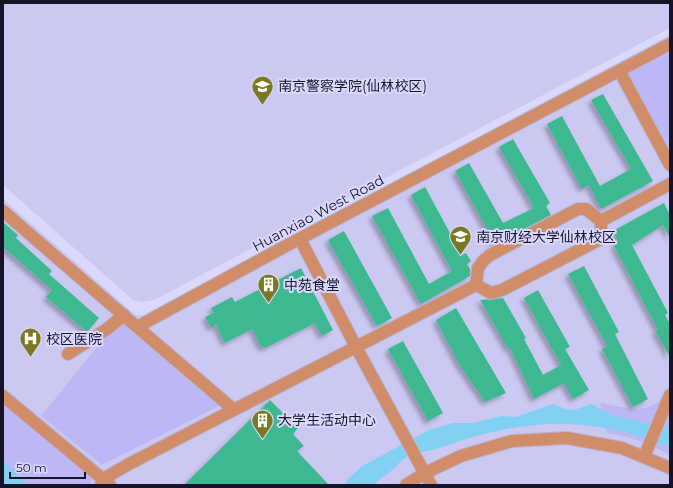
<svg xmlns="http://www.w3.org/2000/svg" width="673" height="488" font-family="Montserrat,'Noto Sans SC',sans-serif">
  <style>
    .built { fill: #cbc9f2 }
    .green { fill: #bdb8f5 }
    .water { fill: #82d1f3 }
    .building { fill: #3eb891; filter: url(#shadow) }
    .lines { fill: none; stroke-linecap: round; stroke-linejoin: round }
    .minor-casing { stroke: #b7b5d7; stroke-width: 14 }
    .minor { stroke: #d18d6a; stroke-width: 12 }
    .labels { text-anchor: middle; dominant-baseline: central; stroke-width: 4; stroke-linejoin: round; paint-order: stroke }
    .poi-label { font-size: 14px; fill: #17142a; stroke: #dad8fd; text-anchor: start }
    .street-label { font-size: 14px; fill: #17142a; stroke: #dad8fd }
  </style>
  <defs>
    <filter id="shadow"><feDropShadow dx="-3.5" dy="3.5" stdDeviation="2" flood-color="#0004"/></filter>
  </defs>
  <rect width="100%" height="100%" fill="#dad8fd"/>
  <!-- built -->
  <path class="built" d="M 3,3 L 670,3 L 670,28 L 154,300 L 142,302 L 133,300 L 3,185 Z
    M 670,35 L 670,485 L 3,485 L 3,199 L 136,315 L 144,315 Z"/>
  <!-- green -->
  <path class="green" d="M 670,51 L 670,144 L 660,150 L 621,77 Z
    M 119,320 L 221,405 L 102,465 L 41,416 Z
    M 670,394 L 670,455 C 650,444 630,436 607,433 L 600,403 C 633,408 641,417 670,394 Z
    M 3,404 L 92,478 L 90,485 L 3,485 Z"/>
  <!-- water -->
  <path class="water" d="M 553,404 L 565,409 L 574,410 L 591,404 L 613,415 L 670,429 L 670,447 C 592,415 521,418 443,447 C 434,450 425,451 416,453 C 404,456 399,464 390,472 C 384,476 379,479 374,485 L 345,485 L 347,480 L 362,466 L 429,430 L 453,423 L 473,423 L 501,416 L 516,417 Z
    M 3,460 L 27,485 L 3,485 Z"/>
  <!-- building -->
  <path class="building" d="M 603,94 L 653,181 L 601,209 L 589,185 L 582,189 L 547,124 L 562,116 L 600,186 L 631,169 L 591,100 Z
    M 513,139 L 550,203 L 546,206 L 551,215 L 495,244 L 492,239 L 488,241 L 484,233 L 488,231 L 455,171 L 469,163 L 503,223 L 534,208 L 499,147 Z
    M 425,187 L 462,255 L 466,253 L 471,261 L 467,264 L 470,269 L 470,276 L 421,304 L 372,216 L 388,208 L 429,284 L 452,271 L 411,195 Z
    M 664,203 L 670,215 L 670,238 L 663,225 L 632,245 L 668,313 L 665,315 L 670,324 L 670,357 L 655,331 L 658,330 L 614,246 L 618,242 L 613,231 Z
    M 3,222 L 18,235 L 16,238 L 52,271 L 49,274 L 99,318 L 87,332 L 46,297 L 52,290 L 3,247 Z
    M 344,231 L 392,318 L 377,326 L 328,240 Z
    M 584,266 L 619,332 L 615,334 L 648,399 L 633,407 L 602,349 L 607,346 L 568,274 Z
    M 301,268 L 333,330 L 322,336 L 315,323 L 265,348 L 260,345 L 252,329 L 225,343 L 216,325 L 211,328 L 205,317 L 214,313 L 211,308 L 232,297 L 235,302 Z
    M 538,290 L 570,347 L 565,349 L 589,390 L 573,399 L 564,383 L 534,399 L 510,348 L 508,349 L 480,300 L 503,298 L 526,338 L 524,339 L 543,375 L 561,365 L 524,298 Z
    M 456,308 L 506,393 L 485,402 L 459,364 L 436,320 Z
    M 403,341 L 443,413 L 428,421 L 388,349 Z
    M 270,400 L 298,428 L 293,434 L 304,446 L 297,451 L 329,485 L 184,485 Z"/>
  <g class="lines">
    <defs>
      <path id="minor" d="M 620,72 L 670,165
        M 3,211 L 137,327 L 282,248 L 670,44
        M 300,239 L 356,347 L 431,485
        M 476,285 L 478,268 L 483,261 L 490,255 L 578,209 L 586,209 L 601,221
        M 137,327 L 233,409
        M 68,354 L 107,329 L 124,315
        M 3,396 L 110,485
        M 644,457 L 670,395
        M 101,485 L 103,479 L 129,464 L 476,285 L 491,293 L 502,290 L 593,243 L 599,240 L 601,234 L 601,221 L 670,184
        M 406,485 L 425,473 L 461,456 L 512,441 L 567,438 L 622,448 L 670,468"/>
    </defs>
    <!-- minor casing -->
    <use href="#minor" class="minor-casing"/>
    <!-- minor -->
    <use href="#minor" class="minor"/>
  </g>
  <!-- icons -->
  <defs>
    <symbol id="university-pin" viewBox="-11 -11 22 30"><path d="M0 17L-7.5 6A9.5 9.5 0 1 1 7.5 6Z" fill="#7b7920" stroke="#dad8fd"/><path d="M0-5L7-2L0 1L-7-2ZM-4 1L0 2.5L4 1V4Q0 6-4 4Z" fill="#fff"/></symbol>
    <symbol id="building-pin" viewBox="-11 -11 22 30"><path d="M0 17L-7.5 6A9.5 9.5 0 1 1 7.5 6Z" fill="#7b7920" stroke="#dad8fd"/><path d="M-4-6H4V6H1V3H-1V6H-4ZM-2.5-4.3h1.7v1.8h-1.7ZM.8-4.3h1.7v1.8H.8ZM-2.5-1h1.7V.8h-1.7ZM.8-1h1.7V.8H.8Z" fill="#fff"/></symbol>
    <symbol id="hospital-pin" viewBox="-11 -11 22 30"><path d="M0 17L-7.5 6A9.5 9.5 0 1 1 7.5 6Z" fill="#7b7920" stroke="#dad8fd"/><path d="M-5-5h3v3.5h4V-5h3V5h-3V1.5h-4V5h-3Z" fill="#fff"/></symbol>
  </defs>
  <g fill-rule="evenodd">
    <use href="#university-pin" x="250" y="74" width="25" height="34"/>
    <use href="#university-pin" x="448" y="224" width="25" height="34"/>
    <use href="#building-pin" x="256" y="272" width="25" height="34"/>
    <use href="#hospital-pin" x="18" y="326" width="25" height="34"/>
    <use href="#building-pin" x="250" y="408" width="25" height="34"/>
  </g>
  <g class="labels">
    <!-- poi labels -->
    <g class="poi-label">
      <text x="278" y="86">南京警察学院(仙林校区)</text>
      <text x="476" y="237">南京财经大学仙林校区</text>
      <text x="284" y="285">中苑食堂</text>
      <text x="46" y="339">校区医院</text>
      <text x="278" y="420">大学生活动中心</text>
    </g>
    <!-- street labels -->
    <g class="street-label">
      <text transform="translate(318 213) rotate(-28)">Huanxiao West Road</text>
    </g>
  </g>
  <!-- border -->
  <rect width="673" height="488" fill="none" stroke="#17142a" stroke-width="8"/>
  <!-- scale -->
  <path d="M10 472v6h75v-6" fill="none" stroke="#17142a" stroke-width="2"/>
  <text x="16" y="472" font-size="12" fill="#17142a" stroke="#dad8fd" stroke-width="3" paint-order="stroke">50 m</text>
</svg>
